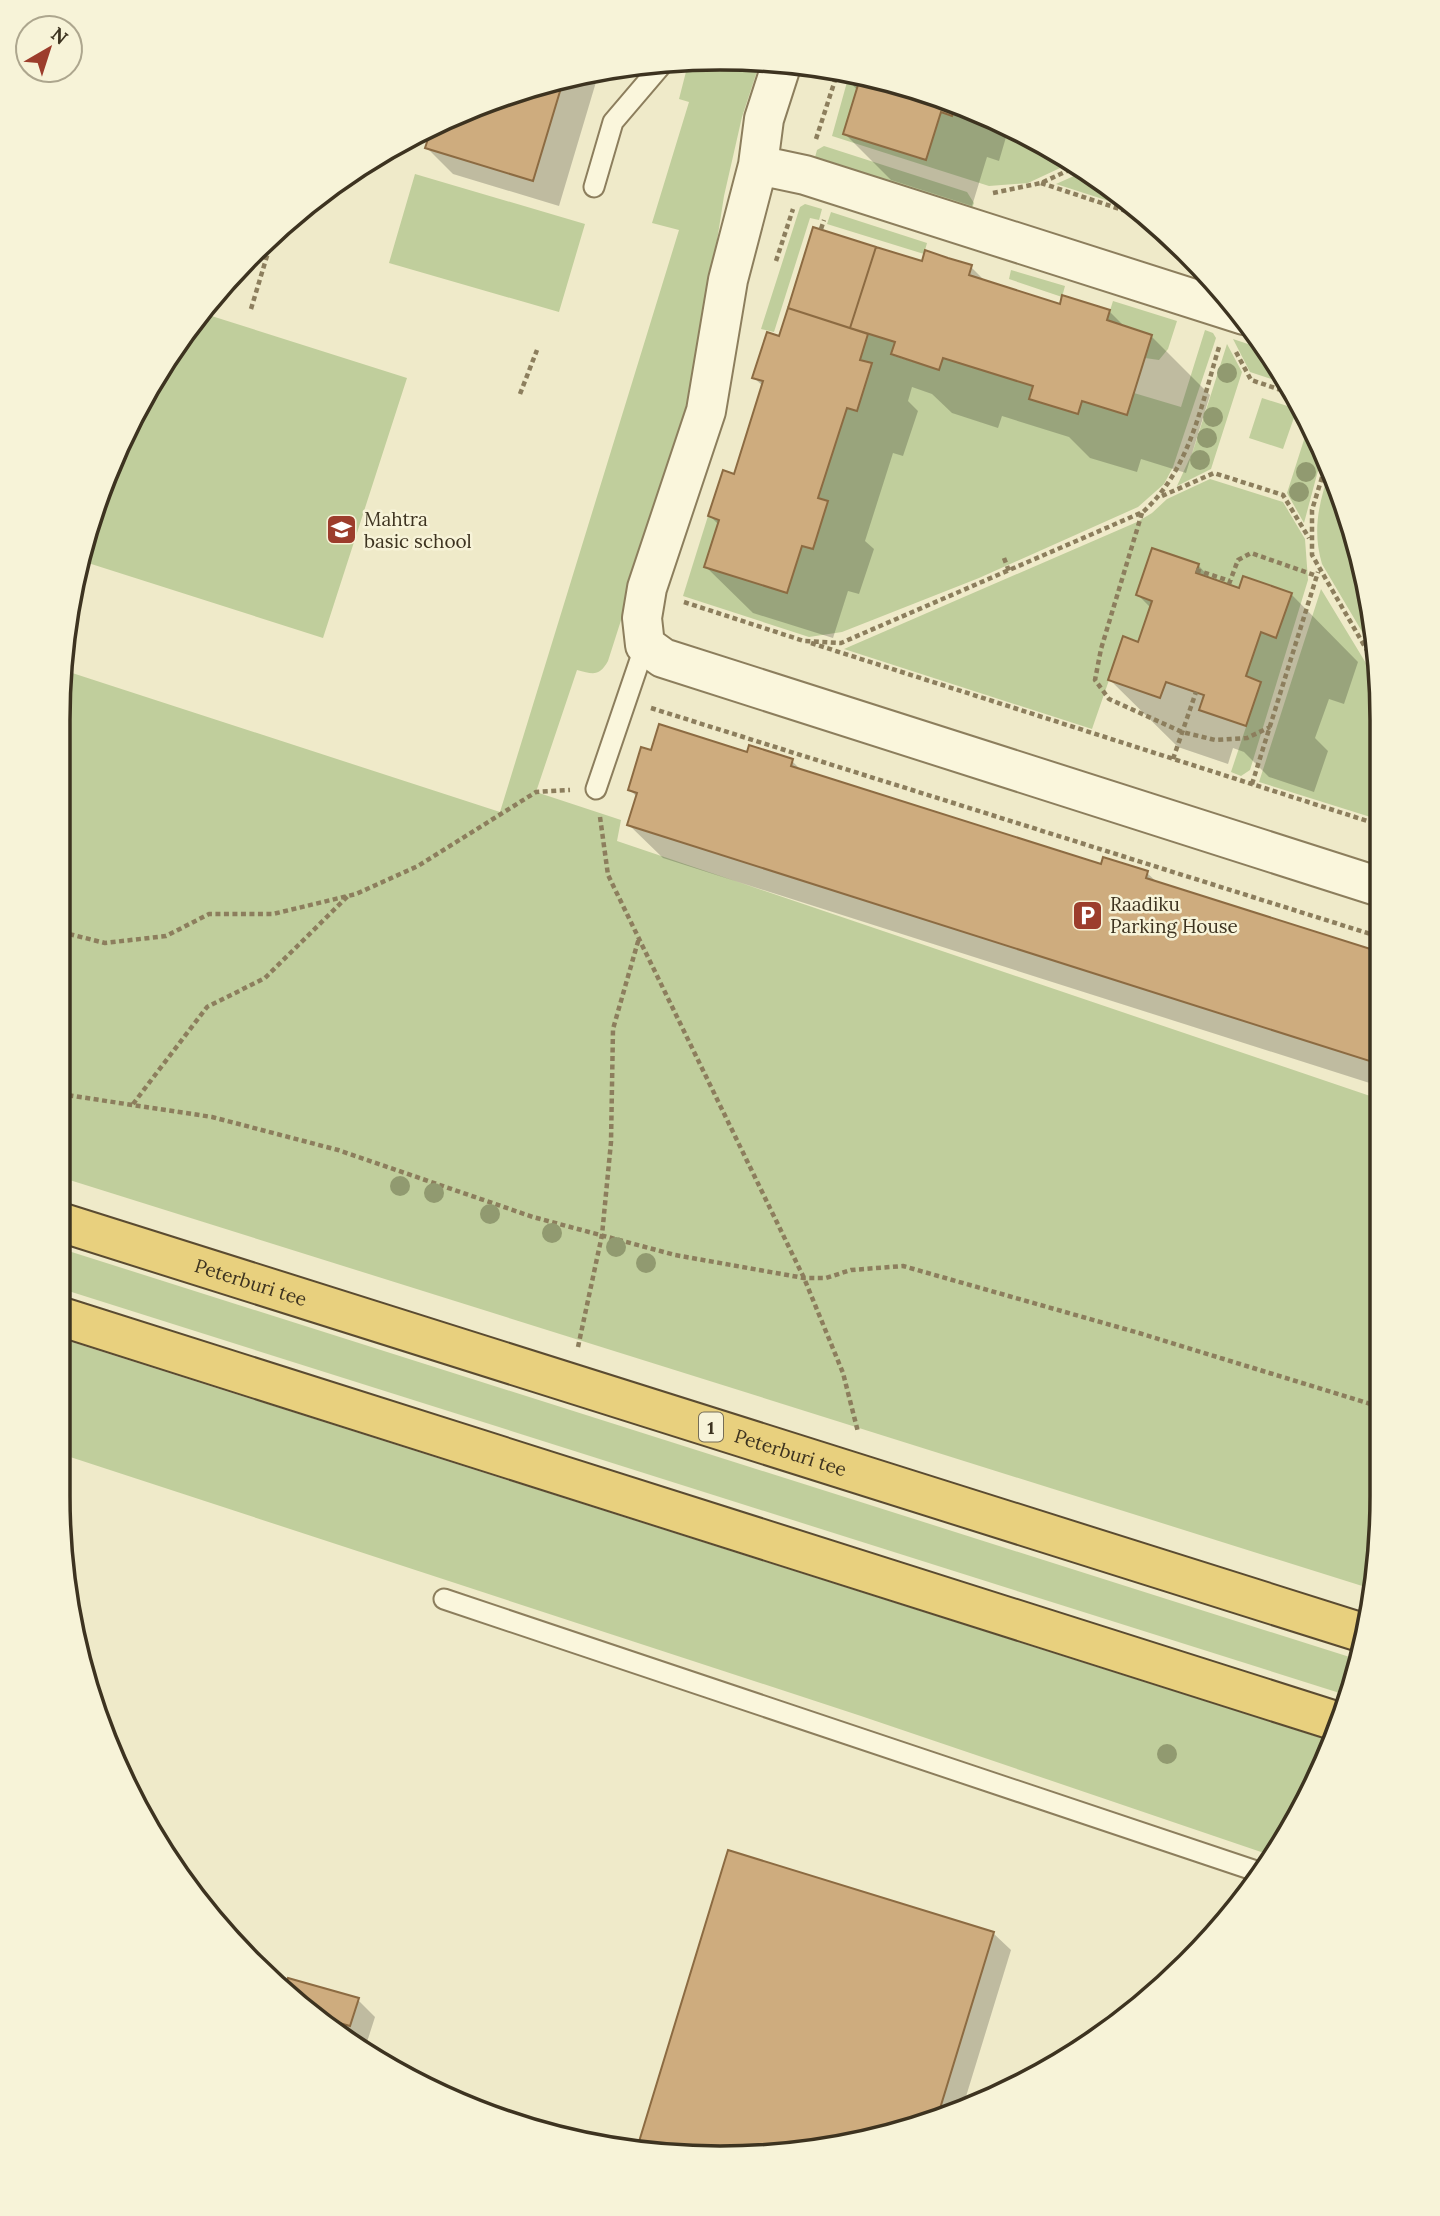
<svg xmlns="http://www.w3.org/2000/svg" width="1440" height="2216" font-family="Lora,serif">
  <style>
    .green { fill: #c0ce9c }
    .shadow { fill: #0003 }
    .building { fill: #ceac7e; stroke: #8c6b42; stroke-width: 2 }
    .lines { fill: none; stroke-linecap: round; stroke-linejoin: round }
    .service-casing { stroke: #8c7e5d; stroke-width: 23 }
    .minor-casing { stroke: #8c7e5d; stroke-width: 42 }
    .trunk-casing { stroke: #5a4b31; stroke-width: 42 }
    .path { stroke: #8c7e5d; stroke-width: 4.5; stroke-dasharray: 5 3.5; stroke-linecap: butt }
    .service { stroke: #faf6dc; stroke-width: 19 }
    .minor { stroke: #faf6dc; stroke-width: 38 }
    .trunk { stroke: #e8d07e; stroke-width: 38 }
    .tree { fill: #919a70 }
    .labels { text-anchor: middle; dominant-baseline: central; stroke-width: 5; stroke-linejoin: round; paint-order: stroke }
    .shield { fill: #f7f3d8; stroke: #756d57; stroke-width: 2 }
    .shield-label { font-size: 18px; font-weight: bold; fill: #3d3320 }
    .poi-label { font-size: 19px; fill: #3d3320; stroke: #f7f3d8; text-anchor: start }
    .street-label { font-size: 19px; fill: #3d3320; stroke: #f7f3d8 }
    .rim { fill: none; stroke: #3d3320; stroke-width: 3.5 }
  </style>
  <rect width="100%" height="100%" fill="#efeac9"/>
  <!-- green -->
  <path class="green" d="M 689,60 L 760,62 L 742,117 L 724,196 L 705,318 L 685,420 L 608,661 C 599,677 593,674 577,670 L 536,792 L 621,820 L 617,841 L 1379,1099 L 1375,1590 L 60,1177 L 62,797 L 70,772 L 63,758 L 63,670 L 500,812 L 679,230 L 652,223 L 689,102 L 679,99 Z
    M 847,82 L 858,85 L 844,134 L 925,160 L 941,112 L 952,115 L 956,103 L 1051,146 L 1073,162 L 1028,183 L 989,186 L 832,136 Z
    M 824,146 L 967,192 L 974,203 L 971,211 L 814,161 L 817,150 Z
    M 1085,171 L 1143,212 L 1056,184 Z
    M 415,174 L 585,224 L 559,312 L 389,263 Z
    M 805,204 L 822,209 L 819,220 L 810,218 L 774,332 L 761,329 L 800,207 Z
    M 831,212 L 927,243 L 924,254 L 827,224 Z
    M 1011,270 L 1065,286 L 1062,297 L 1009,279 Z
    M 1113,301 L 1177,321 L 1168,349 L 1159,360 L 1145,358 L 1152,335 L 1107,320 Z
    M 202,313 L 407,378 L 323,638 L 85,562 L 126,427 Z
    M 1205,330 L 1213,333 L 1216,338 L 1173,467 L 1164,484 L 1138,507 L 979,578 L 842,632 L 809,637 L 683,596 L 708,516 L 719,520 L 704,567 L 787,593 L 802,546 L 813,549 L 828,502 L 818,498 L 847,408 L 857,411 L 872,364 L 860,360 L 868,334 L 895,342 L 891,355 L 939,370 L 943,358 L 1033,386 L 1029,399 L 1077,414 L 1082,401 L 1126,415 L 1134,393 L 1181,407 Z
    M 1233,339 L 1266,350 L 1287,384 L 1250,372 Z
    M 1227,344 L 1242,372 L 1211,469 L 1177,486 L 1193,451 Z
    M 1262,398 L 1297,409 L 1283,449 L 1249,438 Z
    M 1310,421 L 1323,452 L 1304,523 L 1287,493 Z
    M 1330,470 L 1360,549 L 1377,657 L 1322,564 C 1312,530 1319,502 1330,470 Z
    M 1210,479 L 1283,502 L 1305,539 L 1308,580 L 1250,770 L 1241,776 L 1231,772 L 1261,682 L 1246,676 L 1261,632 L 1276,638 L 1292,593 L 1244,576 L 1239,588 L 1196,573 L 1198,564 L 1152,548 L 1136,595 L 1152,601 L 1138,642 L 1124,637 L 1092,729 L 844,649 L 1137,522 L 1152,513 L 1167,499 Z
    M 1321,589 L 1381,688 L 1380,820 L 1259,782 Z
    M 59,1248 L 1356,1659 L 1346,1695 L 59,1288 Z
    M 59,1338 L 1334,1742 L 1332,1750 L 1267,1854 L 861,1716 L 58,1453 Z"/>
  <!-- shadow -->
  <path class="shadow" d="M 599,72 L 559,206 L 453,174 L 427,148 L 435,123 L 548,80 Z
    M 851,74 L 932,93 L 1009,127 L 999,161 L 987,157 L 972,206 L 891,180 L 845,134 L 858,91 L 849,81 Z
    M 814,229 L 923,263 L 971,267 L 987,283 L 1061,306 L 1109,311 L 1126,328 L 1151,336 L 1210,395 L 1186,473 L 1141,459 L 1137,472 L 1090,458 L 1069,437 L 1002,416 L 998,428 L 952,413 L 932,394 L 912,387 L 908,401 L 918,411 L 903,456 L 893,453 L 865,541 L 874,549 L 859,594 L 848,591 L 833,638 L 753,613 L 706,567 L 719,525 L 710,516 L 735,476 L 764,387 L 754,378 L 780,339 Z
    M 1198,565 L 1213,581 L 1241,590 L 1291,594 L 1358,662 L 1344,704 L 1329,699 L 1315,738 L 1328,751 L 1314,792 L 1269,777 L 1244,752 L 1233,748 L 1228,764 L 1178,747 L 1110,680 L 1139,644 L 1151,608 L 1138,595 Z
    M 652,752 L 749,754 L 792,761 L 802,771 L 1102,866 L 1147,873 L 1159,884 L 1380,954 L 1379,1086 L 663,858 L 629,825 L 638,798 L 630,790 Z
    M 993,1933 L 1011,1950 L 964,2103 L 892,2136 L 720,2158 L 639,2145 Z
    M 287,1989 L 358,2000 L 375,2017 L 367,2042 L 342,2035 L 317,2022 Z"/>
  <!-- building -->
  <path class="building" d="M 850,73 L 932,93 L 956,103 L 952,116 L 941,112 L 926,160 L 843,134 L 858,85 L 847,82 Z
    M 564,78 L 533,181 L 425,148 L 433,124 L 548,80 Z
    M 813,227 L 876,247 L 850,328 L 788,308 Z
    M 876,247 L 922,261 L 925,250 L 948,258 L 972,265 L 969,275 L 1060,304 L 1062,295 L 1110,310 L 1107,320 L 1152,335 L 1127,415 L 1082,401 L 1078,414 L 1029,399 L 1033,386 L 943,358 L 939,370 L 891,354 L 895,342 L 850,328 Z
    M 788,308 L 868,334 L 860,360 L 872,363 L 857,411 L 847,408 L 818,498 L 828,501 L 813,549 L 802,546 L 787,593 L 704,567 L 719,520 L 708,516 L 723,470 L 734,474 L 763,381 L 752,378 L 767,332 L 779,336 Z
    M 1152,548 L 1199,564 L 1196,573 L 1239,588 L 1243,576 L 1292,593 L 1276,638 L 1261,632 L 1246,676 L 1261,682 L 1246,726 L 1199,710 L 1204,695 L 1166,682 L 1160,698 L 1108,680 L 1123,636 L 1138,642 L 1152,601 L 1136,595 Z
    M 659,724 L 747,752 L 749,745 L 793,759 L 791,766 L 1101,864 L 1103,857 L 1148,871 L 1146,878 L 1380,952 L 1379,1064 L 627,825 L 637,793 L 628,790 L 641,747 L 651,750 Z
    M 728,1850 L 994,1932 L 938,2115 L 892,2136 L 720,2158 L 638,2145 Z
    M 288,1978 L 359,1998 L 350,2026 L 311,2015 L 285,1988 Z"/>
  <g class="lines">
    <defs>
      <path id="service" d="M 594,187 L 613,122 L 665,61
        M 596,789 L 645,645
        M 444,1599 L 1256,1871"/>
      <path id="minor" d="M 782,63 L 764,119 L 758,165 L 805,175 L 1244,315
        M 758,165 L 728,280 L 706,411 L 647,588 L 642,618 L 645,645 L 663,658 L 1380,887"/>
      <g id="trunk">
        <path id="s1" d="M 60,1222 L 1363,1633"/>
        <path d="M 59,1316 L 1339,1722"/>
      </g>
    </defs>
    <!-- service casing -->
    <use href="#service" class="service-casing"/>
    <!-- minor casing -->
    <use href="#minor" class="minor-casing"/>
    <!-- trunk casing -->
    <use href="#trunk" class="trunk-casing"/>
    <!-- path -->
    <path class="path" d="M 816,139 L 838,71
      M 1041,183 L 1156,221
      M 993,193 L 1041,183 L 1078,166
      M 821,229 L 824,220
      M 776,261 L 793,209
      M 251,309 L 273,236
      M 1236,352 L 1251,380 L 1293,394
      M 520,394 L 537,350
      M 1327,461 L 1312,510 L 1312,555 L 1380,673
      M 1162,496 L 1214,473 L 1283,495 L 1309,538
      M 1142,513 L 1101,649 L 1095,680 L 1109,699 L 1182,732 L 1215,740 L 1247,738 L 1270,727
      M 1004,558 L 1009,571
      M 1196,570 L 1230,581
      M 1229,584 L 1238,560 L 1251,553 L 1317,576
      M 684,602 L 804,641 L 841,643 L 1143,512 C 1190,469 1201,406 1219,347
      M 811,643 L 1380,825
      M 651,708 L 1380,937
      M 1173,759 L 1196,692
      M 1252,784 L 1318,572
      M 600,817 L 608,875 L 804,1278 L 843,1373 L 858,1432
      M 61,932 L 105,943 L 166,936 L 209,914 L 273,914 L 356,894 L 418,866 L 536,792 L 570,790
      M 60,1094 L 212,1117 L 338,1150 L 533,1217 L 675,1255 L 804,1278 L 826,1278 L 851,1270 L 903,1266 L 1139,1333 L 1377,1406
      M 133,1104 L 207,1007 L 265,978 L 348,896
      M 578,1347 L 602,1235 L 611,1142 L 613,1029 L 639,938"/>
    <!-- service -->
    <use href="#service" class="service"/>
    <!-- minor -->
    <use href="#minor" class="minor"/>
    <!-- trunk -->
    <use href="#trunk" class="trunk"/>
  </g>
  <!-- trees -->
  <g class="tree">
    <circle cx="1227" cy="373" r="10"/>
    <circle cx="1213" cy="417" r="10"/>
    <circle cx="1207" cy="438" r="10"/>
    <circle cx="1200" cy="460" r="10"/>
    <circle cx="1306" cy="472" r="10"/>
    <circle cx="1299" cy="492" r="10"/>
    <circle cx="400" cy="1186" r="10"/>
    <circle cx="434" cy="1193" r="10"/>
    <circle cx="490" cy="1214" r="10"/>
    <circle cx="552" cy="1233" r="10"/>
    <circle cx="616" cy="1247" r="10"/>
    <circle cx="646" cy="1263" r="10"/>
    <circle cx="1167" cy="1754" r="10"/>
  </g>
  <!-- icons -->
  <defs>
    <symbol id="school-square" viewBox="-11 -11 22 22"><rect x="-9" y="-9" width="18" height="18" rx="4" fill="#9c3d2c" stroke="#f7f3d8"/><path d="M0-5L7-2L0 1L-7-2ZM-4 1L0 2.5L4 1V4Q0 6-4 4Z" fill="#fff"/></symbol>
    <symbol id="parking-square" viewBox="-11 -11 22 22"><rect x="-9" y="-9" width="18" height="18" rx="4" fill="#9c3d2c" stroke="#f7f3d8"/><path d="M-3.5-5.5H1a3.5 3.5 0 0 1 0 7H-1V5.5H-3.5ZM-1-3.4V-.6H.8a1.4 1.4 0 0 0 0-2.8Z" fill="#fff"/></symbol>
  </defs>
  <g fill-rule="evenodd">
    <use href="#school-square" x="324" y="512" width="35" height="35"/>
    <use href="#parking-square" x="1070" y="898" width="35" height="35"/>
  </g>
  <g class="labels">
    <!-- shield labels -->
    <rect class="shield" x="699" y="1412.5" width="24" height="29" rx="5"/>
    <g class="shield-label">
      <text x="711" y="1427">1</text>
    </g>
    <!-- poi labels -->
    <g class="poi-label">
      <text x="364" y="519">Mahtra<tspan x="364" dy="22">basic school</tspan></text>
      <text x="1110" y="904">Raadiku<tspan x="1110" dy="22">Parking House</tspan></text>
    </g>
    <!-- street labels -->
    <g class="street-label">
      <text stroke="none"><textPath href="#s1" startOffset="200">Peterburi tee</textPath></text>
      <text stroke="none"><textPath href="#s1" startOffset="766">Peterburi tee</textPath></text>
    </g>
  </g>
  <!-- crop -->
  <path d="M0 0H1440V2216H0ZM720 70H720A650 650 0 0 1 1370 720V1496A650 650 0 0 1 720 2146H720A650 650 0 0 1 70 1496V720A650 650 0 0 1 720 70Z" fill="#f7f3d8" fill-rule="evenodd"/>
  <path class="rim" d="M720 70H720A650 650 0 0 1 1370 720V1496A650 650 0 0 1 720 2146H720A650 650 0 0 1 70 1496V720A650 650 0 0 1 720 70Z"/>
  <!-- north arrow -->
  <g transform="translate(49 49) rotate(39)"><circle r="33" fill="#f7f3d8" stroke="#ada68e" stroke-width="2"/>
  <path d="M0-5L12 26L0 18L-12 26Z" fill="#9c3d2c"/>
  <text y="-10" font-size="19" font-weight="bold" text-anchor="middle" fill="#3d3320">N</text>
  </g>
</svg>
